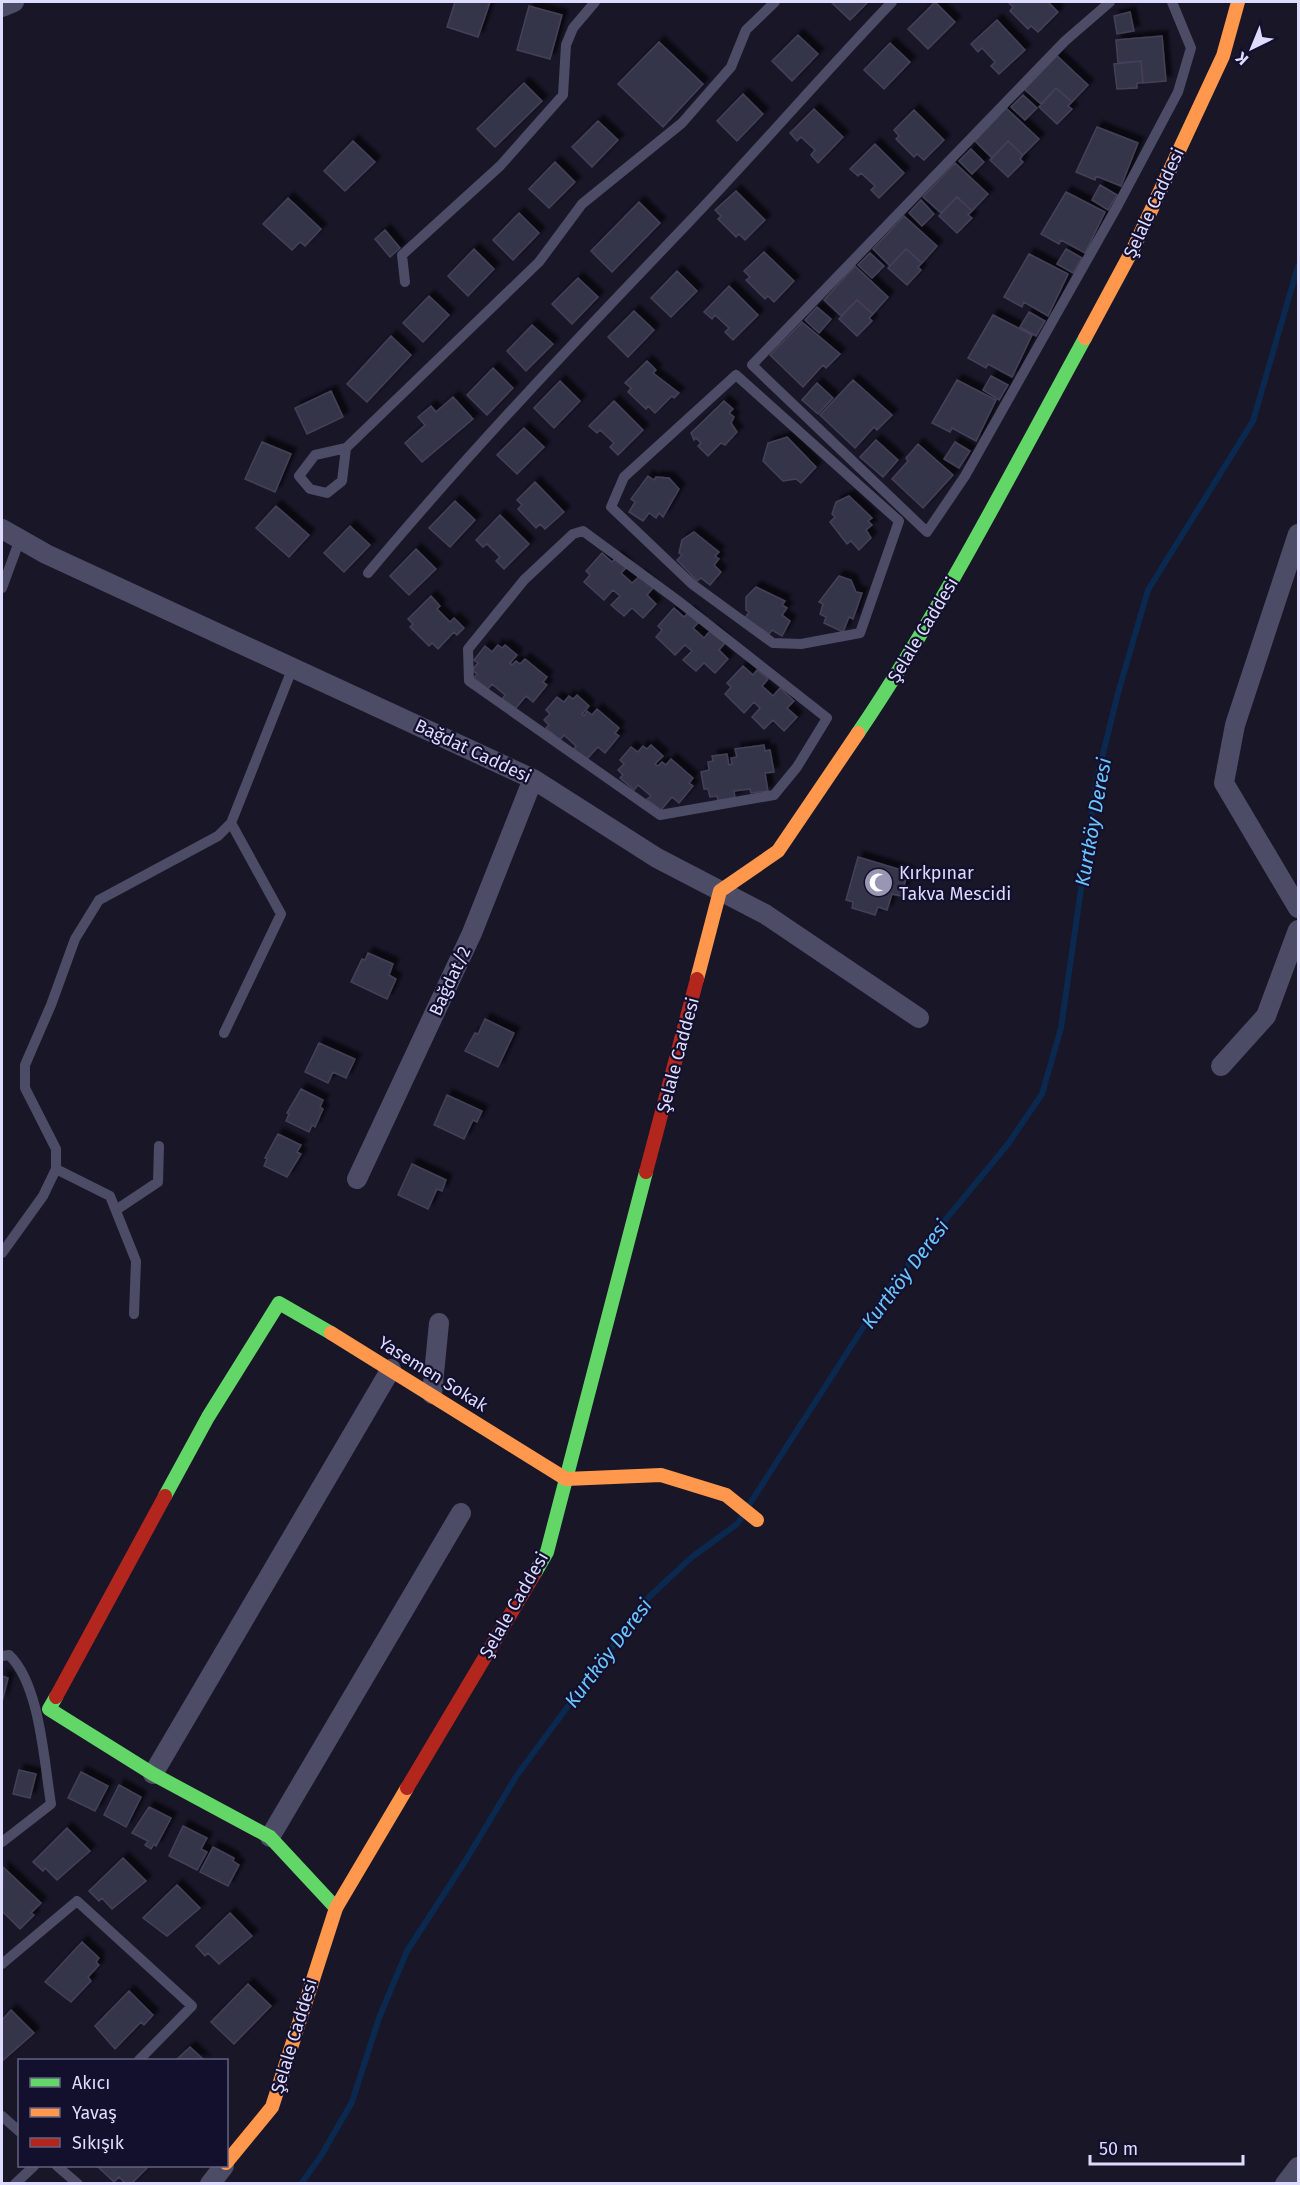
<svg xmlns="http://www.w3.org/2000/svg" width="1300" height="2185" font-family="'Fira Sans',sans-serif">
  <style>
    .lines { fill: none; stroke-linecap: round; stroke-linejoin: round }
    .stream { stroke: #0b284e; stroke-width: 6 }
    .building { fill: #363548; stroke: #444159; stroke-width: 1.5; filter: url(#shadow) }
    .lane { stroke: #4c4c67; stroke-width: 10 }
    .street { stroke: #4c4c67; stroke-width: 20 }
    .fast { stroke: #63d668; stroke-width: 14 }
    .slow { stroke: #ff974d; stroke-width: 14 }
    .jam { stroke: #b3261e; stroke-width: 14 }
    .labels { text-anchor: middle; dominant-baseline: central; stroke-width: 4.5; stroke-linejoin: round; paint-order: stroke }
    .street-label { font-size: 18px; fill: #dddcff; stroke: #13102d }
    .poi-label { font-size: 18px; fill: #dddcff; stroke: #13102d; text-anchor: start }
    .water-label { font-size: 20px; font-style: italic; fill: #6ac5ff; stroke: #13102d }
  </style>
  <defs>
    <filter id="shadow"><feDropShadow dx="5.5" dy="-5.5" stdDeviation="1.5" flood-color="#0009"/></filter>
  </defs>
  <rect width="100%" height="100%" fill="#181627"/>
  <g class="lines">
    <!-- stream -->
    <path class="stream" d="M 749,1505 L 886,1292 L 1008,1144 L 1042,1094 L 1061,1028 L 1097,778 L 1118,693 L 1148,590 L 1253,421 L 1298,266
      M 301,2184 L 321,2156 L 352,2102 L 379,2018 L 407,1951 L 466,1860 L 517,1775 L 649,1597 L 692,1557 L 737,1524 L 742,1517"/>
  </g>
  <!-- building -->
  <path class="building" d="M 455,2 L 490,2 L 478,37 L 447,27 Z
    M 831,2 L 868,2 L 850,20 Z
    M 935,2 L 955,22 L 928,49 L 908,29 Z
    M 1008,2 L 1048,2 L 1058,12 L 1038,32 L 1031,26 L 1028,29 L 1010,11 L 1013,7 Z
    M 529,6 L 562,15 L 550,59 L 517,50 Z
    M 1130,12 L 1134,31 L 1117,34 L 1114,16 Z
    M 997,20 L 1025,50 L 999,74 L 991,66 L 995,62 L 982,48 L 978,52 L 971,44 Z
    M 798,35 L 818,54 L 792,81 L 772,61 Z
    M 1162,36 L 1166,81 L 1143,83 L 1141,61 L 1118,63 L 1116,40 Z
    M 659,42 L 703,84 L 663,127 L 618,84 Z
    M 890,43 L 910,62 L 884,89 L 864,70 Z
    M 1055,54 L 1088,85 L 1072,102 L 1056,88 L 1041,104 L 1023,88 Z
    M 1141,61 L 1143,83 L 1137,83 L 1137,88 L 1117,89 L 1114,64 Z
    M 524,83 L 542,101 L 495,147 L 477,129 Z
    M 1056,88 L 1072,102 L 1068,106 L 1072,109 L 1057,124 L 1039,107 Z
    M 743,94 L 763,114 L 737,141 L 717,121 Z
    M 1023,95 L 1037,108 L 1025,120 L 1011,107 Z
    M 1006,108 L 1039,139 L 1023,155 L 1008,141 L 992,158 L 975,141 Z
    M 814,109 L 843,137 L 818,163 L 811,155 L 815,150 L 801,137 L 797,141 L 790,133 Z
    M 914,110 L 944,140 L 924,160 L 917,154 L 914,157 L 896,139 L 899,136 L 894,130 Z
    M 598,121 L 618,140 L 592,167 L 572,147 Z
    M 1097,127 L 1138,143 L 1121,186 L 1096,176 L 1095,180 L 1076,172 Z
    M 353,141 L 375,162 L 345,191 L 324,171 Z
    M 1008,141 L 1023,155 L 1020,159 L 1023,162 L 1008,177 L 990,160 Z
    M 875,144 L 904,173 L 879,198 L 871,190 L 875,186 L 861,173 L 858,176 L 850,169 Z
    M 971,149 L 984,162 L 972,174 L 959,161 Z
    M 555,162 L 575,182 L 549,208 L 529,189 Z
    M 955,163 L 988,194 L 972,211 L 957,197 L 941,213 L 923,197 Z
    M 1100,185 L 1117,195 L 1108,210 L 1092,200 Z
    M 736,191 L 765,220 L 745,240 L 739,234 L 736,237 L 718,219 L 721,216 L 715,210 Z
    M 1066,192 L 1105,212 L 1085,253 L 1061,240 L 1059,244 L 1041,234 Z
    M 957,197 L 972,211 L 968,215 L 972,218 L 957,233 L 939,216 Z
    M 288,198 L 321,229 L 305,246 L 300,242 L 292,250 L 263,224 Z
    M 921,200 L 934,214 L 922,226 L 909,213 Z
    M 639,202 L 660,223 L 612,272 L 591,251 Z
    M 519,213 L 539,233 L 513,260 L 493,240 Z
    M 904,216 L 937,246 L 922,263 L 906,249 L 890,266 L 873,249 Z
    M 385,230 L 400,248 L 390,257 L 375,239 Z
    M 474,249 L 494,269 L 468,296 L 448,276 Z
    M 906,249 L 922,263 L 918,267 L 921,270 L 907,285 L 888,268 Z
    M 1066,249 L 1082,258 L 1073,273 L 1057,264 Z
    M 764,252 L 794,281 L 774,302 L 768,296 L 765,299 L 746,280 L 750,277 L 744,271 Z
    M 870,253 L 884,266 L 872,278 L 858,265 Z
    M 1029,254 L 1068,274 L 1048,316 L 1024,302 L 1022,307 L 1004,297 Z
    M 855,266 L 888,297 L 873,314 L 857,300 L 841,316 L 824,300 Z
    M 677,271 L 697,291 L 671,317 L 651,298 Z
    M 578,278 L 598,297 L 572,324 L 552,304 Z
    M 729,286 L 758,315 L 733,340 L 725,332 L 729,328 L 715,315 L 712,319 L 704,312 Z
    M 429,296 L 449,315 L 423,342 L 403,323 Z
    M 857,300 L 873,314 L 869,318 L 872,321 L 857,336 L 839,319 Z
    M 817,307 L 831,319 L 819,333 L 805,320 Z
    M 634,311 L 654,330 L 628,357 L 608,337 Z
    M 1029,312 L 1045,321 L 1036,336 L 1020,327 Z
    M 993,315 L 1032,335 L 1012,377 L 988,364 L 986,368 L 968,358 Z
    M 802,322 L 840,354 L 826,368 L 823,365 L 803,387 L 770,355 Z
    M 532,325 L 553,344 L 526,371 L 507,351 Z
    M 391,336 L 411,355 L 367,402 L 347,384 Z
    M 647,361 L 656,370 L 653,373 L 679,393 L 674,398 L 672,396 L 655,413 L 648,406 L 646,409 L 628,392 L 631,388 L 625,383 Z
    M 493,368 L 513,388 L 487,415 L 467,395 Z
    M 991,376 L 1008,385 L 999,400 L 983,390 Z
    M 853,380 L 892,415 L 877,430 L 874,427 L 855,448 L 820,415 Z
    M 957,380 L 996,400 L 976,441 L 952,428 L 950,432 L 932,423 Z
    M 560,381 L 580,401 L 554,428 L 534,408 Z
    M 817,383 L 833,398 L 818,414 L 802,400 Z
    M 331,391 L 343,417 L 307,434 L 295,408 Z
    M 453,397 L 473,419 L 422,462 L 405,443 L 425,425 L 418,417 L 431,406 L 436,412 Z
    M 614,401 L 643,430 L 618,455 L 610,447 L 614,443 L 600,430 L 597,433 L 589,426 Z
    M 724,401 L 733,409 L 729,413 L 734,417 L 731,423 L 737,432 L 725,445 L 721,443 L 708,456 L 698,446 L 701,443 L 696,438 L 694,440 L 691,433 Z
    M 524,428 L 544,447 L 517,474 L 497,455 Z
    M 787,437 L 816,467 L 801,483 L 796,479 L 783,481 L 763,461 L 768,443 Z
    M 876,440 L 898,460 L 883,477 L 860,457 Z
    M 262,442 L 291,454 L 275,492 L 245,479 Z
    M 955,442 L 970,451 L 959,468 L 944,459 Z
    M 918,444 L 953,475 L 923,508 L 892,479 L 908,461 L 906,458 Z
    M 648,476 L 654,480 L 656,477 L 669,478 L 679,489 L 663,517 L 659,513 L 656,518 L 649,513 L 643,521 L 629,512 L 635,502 L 631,499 Z
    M 535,482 L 564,512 L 545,529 L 540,524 L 536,528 L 518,509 L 522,505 L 517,500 Z
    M 849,496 L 872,518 L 868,521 L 872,525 L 866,530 L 871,538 L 859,550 L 851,541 L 847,544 L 830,522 L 835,517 L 832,514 L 836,502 Z
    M 455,501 L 475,520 L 450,547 L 429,528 Z
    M 276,506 L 309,535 L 289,557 L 256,528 Z
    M 500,515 L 529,544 L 504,569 L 496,561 L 500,557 L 487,544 L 483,547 L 476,540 Z
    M 350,526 L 370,545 L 344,572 L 324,553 Z
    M 694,532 L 719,552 L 715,556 L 719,559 L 714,565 L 721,572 L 710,585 L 701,578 L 697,581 L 677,560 L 682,555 L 679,553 L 682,540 Z
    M 416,549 L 436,569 L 409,595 L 390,576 Z
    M 602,553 L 612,562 L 617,557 L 627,567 L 621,573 L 632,583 L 640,576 L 653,588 L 647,595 L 656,604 L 643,618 L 632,608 L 624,616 L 611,605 L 620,596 L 613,590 L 604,600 L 584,582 L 590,575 L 586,571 Z
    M 839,576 L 851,580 L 856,592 L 862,593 L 853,619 L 849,617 L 843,632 L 824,623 L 826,617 L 820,614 L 823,604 L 819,602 Z
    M 756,587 L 785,601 L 782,605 L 787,608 L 782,615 L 790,621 L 782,636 L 772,630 L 769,634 L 745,618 L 749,612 L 746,610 L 746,597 Z
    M 431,596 L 440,606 L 437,609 L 450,622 L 454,618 L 464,628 L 457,635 L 454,632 L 438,649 L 432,643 L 429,646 L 410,627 L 413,624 L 408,619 Z
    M 674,608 L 684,617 L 689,612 L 699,622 L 693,628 L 704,638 L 711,630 L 725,643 L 719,650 L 728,659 L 715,673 L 704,663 L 696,671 L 683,660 L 692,651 L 685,645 L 675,655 L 656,637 L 662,630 L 658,626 Z
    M 498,645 L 502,648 L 505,645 L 517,655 L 510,663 L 512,665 L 516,661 L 520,664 L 525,659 L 547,677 L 543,682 L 547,685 L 533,702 L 526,696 L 515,709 L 502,699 L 505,695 L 492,684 L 488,689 L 474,678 L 477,674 L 472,670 L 478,663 L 474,660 L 485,646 L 492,652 Z
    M 743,666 L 753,675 L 757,670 L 768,679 L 762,686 L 773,696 L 780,688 L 794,701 L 787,708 L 797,717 L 784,731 L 773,720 L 764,729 L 752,717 L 760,708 L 754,702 L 744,713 L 725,694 L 731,687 L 727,683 Z
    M 577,695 L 589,706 L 582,714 L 584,716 L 587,711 L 592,715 L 597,709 L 619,728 L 615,733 L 619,736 L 605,753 L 598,747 L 586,760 L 574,749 L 576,746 L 564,735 L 560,740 L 546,728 L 549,725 L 544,720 L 550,714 L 546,710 L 557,697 L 564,702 L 569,696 L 573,699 Z
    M 651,745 L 663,756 L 655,764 L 658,766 L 662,762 L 666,765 L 671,759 L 693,778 L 689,783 L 693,786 L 679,803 L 672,797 L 661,810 L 647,799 L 651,796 L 638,785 L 634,790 L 620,778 L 623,775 L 618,770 L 624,764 L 620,760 L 631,747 L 638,752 L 643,746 L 647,749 Z
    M 764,745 L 765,751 L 770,750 L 774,772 L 765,773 L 768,791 L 751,793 L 750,789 L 734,791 L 735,798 L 718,801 L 717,796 L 710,797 L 708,789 L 704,789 L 701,772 L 709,770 L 708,762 L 713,761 L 712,756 L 727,754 L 729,765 L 732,764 L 731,758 L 737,757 L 735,749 Z
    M 858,857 L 908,872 L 901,896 L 892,894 L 887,910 L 878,907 L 875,915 L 852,908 L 853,902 L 846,900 Z
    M 368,953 L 393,964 L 389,975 L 396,979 L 387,999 L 351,982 L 362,959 L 365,960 Z
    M 485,1019 L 514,1033 L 498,1067 L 465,1051 L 475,1033 L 478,1034 Z
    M 319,1043 L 355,1059 L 346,1078 L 333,1072 L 328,1083 L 305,1072 Z
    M 301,1089 L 323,1100 L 320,1107 L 323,1109 L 315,1127 L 312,1125 L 309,1132 L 286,1121 L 289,1114 L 287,1113 Z
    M 447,1095 L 482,1111 L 477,1122 L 473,1120 L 464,1139 L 434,1125 Z
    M 278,1134 L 301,1145 L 297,1152 L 301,1154 L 287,1177 L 264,1166 L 267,1159 L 265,1158 Z
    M 412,1164 L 446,1180 L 442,1191 L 437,1189 L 428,1209 L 398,1195 Z
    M 2,1676 L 8,1678 L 2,1702 Z
    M 19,1770 L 36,1774 L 30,1798 L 13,1794 Z
    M 81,1772 L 108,1786 L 95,1811 L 68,1798 Z
    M 119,1785 L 141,1797 L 126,1827 L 104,1815 Z
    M 149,1807 L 171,1818 L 156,1846 L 154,1844 L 151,1849 L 145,1845 L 148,1841 L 132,1833 Z
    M 183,1826 L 207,1838 L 201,1849 L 207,1852 L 197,1870 L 169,1856 Z
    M 67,1828 L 90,1851 L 57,1880 L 45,1868 L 43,1871 L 33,1862 Z
    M 213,1847 L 234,1858 L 233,1861 L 239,1865 L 228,1886 L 200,1872 Z
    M 123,1858 L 146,1881 L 112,1909 L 102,1898 L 99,1901 L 89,1891 Z
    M 3,1867 L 41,1903 L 31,1913 L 34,1915 L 20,1929 L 2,1911 Z
    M 177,1885 L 200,1908 L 167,1936 L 143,1918 Z
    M 230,1913 L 252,1936 L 219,1964 L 208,1953 L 205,1956 L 196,1946 Z
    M 82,1942 L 99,1958 L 96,1962 L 99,1965 L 88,1977 L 91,1981 L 71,2002 L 45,1982 Z
    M 248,1984 L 271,2006 L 234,2044 L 211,2022 Z
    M 129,1991 L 153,2015 L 144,2025 L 141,2022 L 115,2049 L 95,2026 Z
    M 11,2010 L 34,2033 L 2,2061 L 2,2020 Z
    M 190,2047 L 204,2060 L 176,2060 Z
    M 97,2166 L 149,2166 L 131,2184 L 126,2184 L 119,2177 L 114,2182 Z"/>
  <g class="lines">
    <!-- lane -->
    <path class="lane" d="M 1110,2 L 1065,41 L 752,365 L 927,532 L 965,476 L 1118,205 L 1178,92 L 1191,48 L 1172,2
      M 405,282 L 402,255 L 500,166 L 563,95 L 566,45 L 573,28 L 595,2
      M 736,375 L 899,521 L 860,633 L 801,644 L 773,643 L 692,584 L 611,507 L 624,477 Z
      M 346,448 L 342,481 L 327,493 L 310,489 L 299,476 L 315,455 L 346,448 L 539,262 L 582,204 L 682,123 L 731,67 L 746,30 L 775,2
      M 583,531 L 677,600 L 827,718 L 797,767 L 774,795 L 660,815 L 469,681 L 468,649 L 524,580 L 573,534 Z
      M 368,573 C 470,451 580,336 689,222 C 758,150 823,74 892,2
      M 2,588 L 20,539
      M 224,1033 L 281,914 L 231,823
      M 56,1169 L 110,1196 L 136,1261 L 134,1314
      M 116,1210 L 158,1182 L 159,1146
      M 2,1253 L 43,1196 L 56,1169 L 56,1149 L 25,1088 L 25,1065 L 51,1005 L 75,939 L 99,900 L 218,836 L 231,823 L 293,667
      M 2,1656 L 9,1655 C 40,1684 44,1762 51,1804 L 2,1842
      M 2,1964 L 77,1901 L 192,2006 L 139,2060
      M 2,2116 L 20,2132
      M 57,2166 L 78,2184
      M 15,2184 L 34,2166"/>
    <!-- street -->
    <path class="street" d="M 2,7 L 14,2
      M 2,529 L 46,554 L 533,779 L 657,858 L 765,914 L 919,1018
      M 1298,534 L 1235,725 L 1224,783 L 1298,908
      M 1221,1066 L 1266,1016 L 1298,930
      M 357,1179 L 472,933 L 533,779
      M 432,1394 L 439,1323
      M 153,1774 L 391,1369
      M 270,1837 L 461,1513
      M 210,2184 L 224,2166
      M 1285,2184 L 1298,2167"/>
    <!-- fast -->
    <path class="fast" d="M 858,733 C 943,607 1012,471 1085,338
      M 165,1496 L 208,1417 L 279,1303 L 331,1333
      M 535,1573 L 547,1552 L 646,1172
      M 56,1697 L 49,1709 L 153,1774 L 270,1837 L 336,1908"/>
    <!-- slow -->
    <path class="slow" d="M 1085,338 L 1134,247 L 1223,56 L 1238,2
      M 697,979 L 720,891 L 778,851 L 858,733
      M 331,1333 L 566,1479 L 661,1475 L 726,1495 L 757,1520
      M 226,2163 L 272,2107 L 336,1908 L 407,1788"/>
    <!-- jam -->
    <path class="jam" d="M 646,1172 L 697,979
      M 56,1697 L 165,1496
      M 407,1788 L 535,1573"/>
  </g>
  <!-- icons -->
  <defs>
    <symbol id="mosque-disc" viewBox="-11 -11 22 22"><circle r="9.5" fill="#9897b3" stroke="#13102d"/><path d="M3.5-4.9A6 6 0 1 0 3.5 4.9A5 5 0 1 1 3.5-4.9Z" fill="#fff"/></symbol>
  </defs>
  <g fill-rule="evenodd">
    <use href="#mosque-disc" x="862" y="866" width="33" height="33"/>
  </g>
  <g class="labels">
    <!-- street labels -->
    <g class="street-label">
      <text transform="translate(1154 203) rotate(-65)">Şelale Caddesi</text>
      <text transform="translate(923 630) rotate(-59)">Şelale Caddesi</text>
      <text transform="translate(473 751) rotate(25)">Bağdat Caddesi</text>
      <text transform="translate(450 981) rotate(-65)">Bağdat/2</text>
      <text transform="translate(678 1055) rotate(-75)">Şelale Caddesi</text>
      <text transform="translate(433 1374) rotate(32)">Yasemen Sokak</text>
      <text transform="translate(514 1605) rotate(-60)">Şelale Caddesi</text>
      <text transform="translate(294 2036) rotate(-73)">Şelale Caddesi</text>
    </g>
    <!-- poi labels -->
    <g class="poi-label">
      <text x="899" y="873">Kırkpınar<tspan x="899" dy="21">Takva Mescidi</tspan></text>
    </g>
    <!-- water labels -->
    <g class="water-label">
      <text transform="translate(1093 822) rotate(-80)">Kurtköy Deresi</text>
      <text transform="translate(905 1274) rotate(-53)">Kurtköy Deresi</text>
      <text transform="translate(608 1653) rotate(-53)">Kurtköy Deresi</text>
    </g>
  </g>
  <!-- border -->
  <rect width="1300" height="2185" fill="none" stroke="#dddcff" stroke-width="6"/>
  <!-- legend -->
  <rect x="18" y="2059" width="210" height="108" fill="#13102d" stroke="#646281" stroke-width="1.5"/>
  <rect x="30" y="2078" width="30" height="9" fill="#63d668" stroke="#646281" stroke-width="1.5"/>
  <text x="72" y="2089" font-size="18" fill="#dddcff">Akıcı</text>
  <rect x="30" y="2108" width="30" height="9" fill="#ff974d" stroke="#646281" stroke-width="1.5"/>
  <text x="72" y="2119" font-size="18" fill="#dddcff">Yavaş</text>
  <rect x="30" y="2138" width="30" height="9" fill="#b3261e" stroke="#646281" stroke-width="1.5"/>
  <text x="72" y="2149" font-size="18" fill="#dddcff">Sıkışık</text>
  <!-- north arrow -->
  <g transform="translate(1252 48) rotate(223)" stroke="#13102d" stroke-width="4.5" paint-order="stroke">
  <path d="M0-4.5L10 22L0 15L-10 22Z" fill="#dddcff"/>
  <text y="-9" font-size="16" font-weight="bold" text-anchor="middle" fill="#dddcff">K</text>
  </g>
  <!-- scale -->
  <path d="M1090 2155v9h153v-9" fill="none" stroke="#dddcff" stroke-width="3"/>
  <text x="1099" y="2155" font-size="18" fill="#dddcff" stroke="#13102d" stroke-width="4.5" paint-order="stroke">50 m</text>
</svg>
